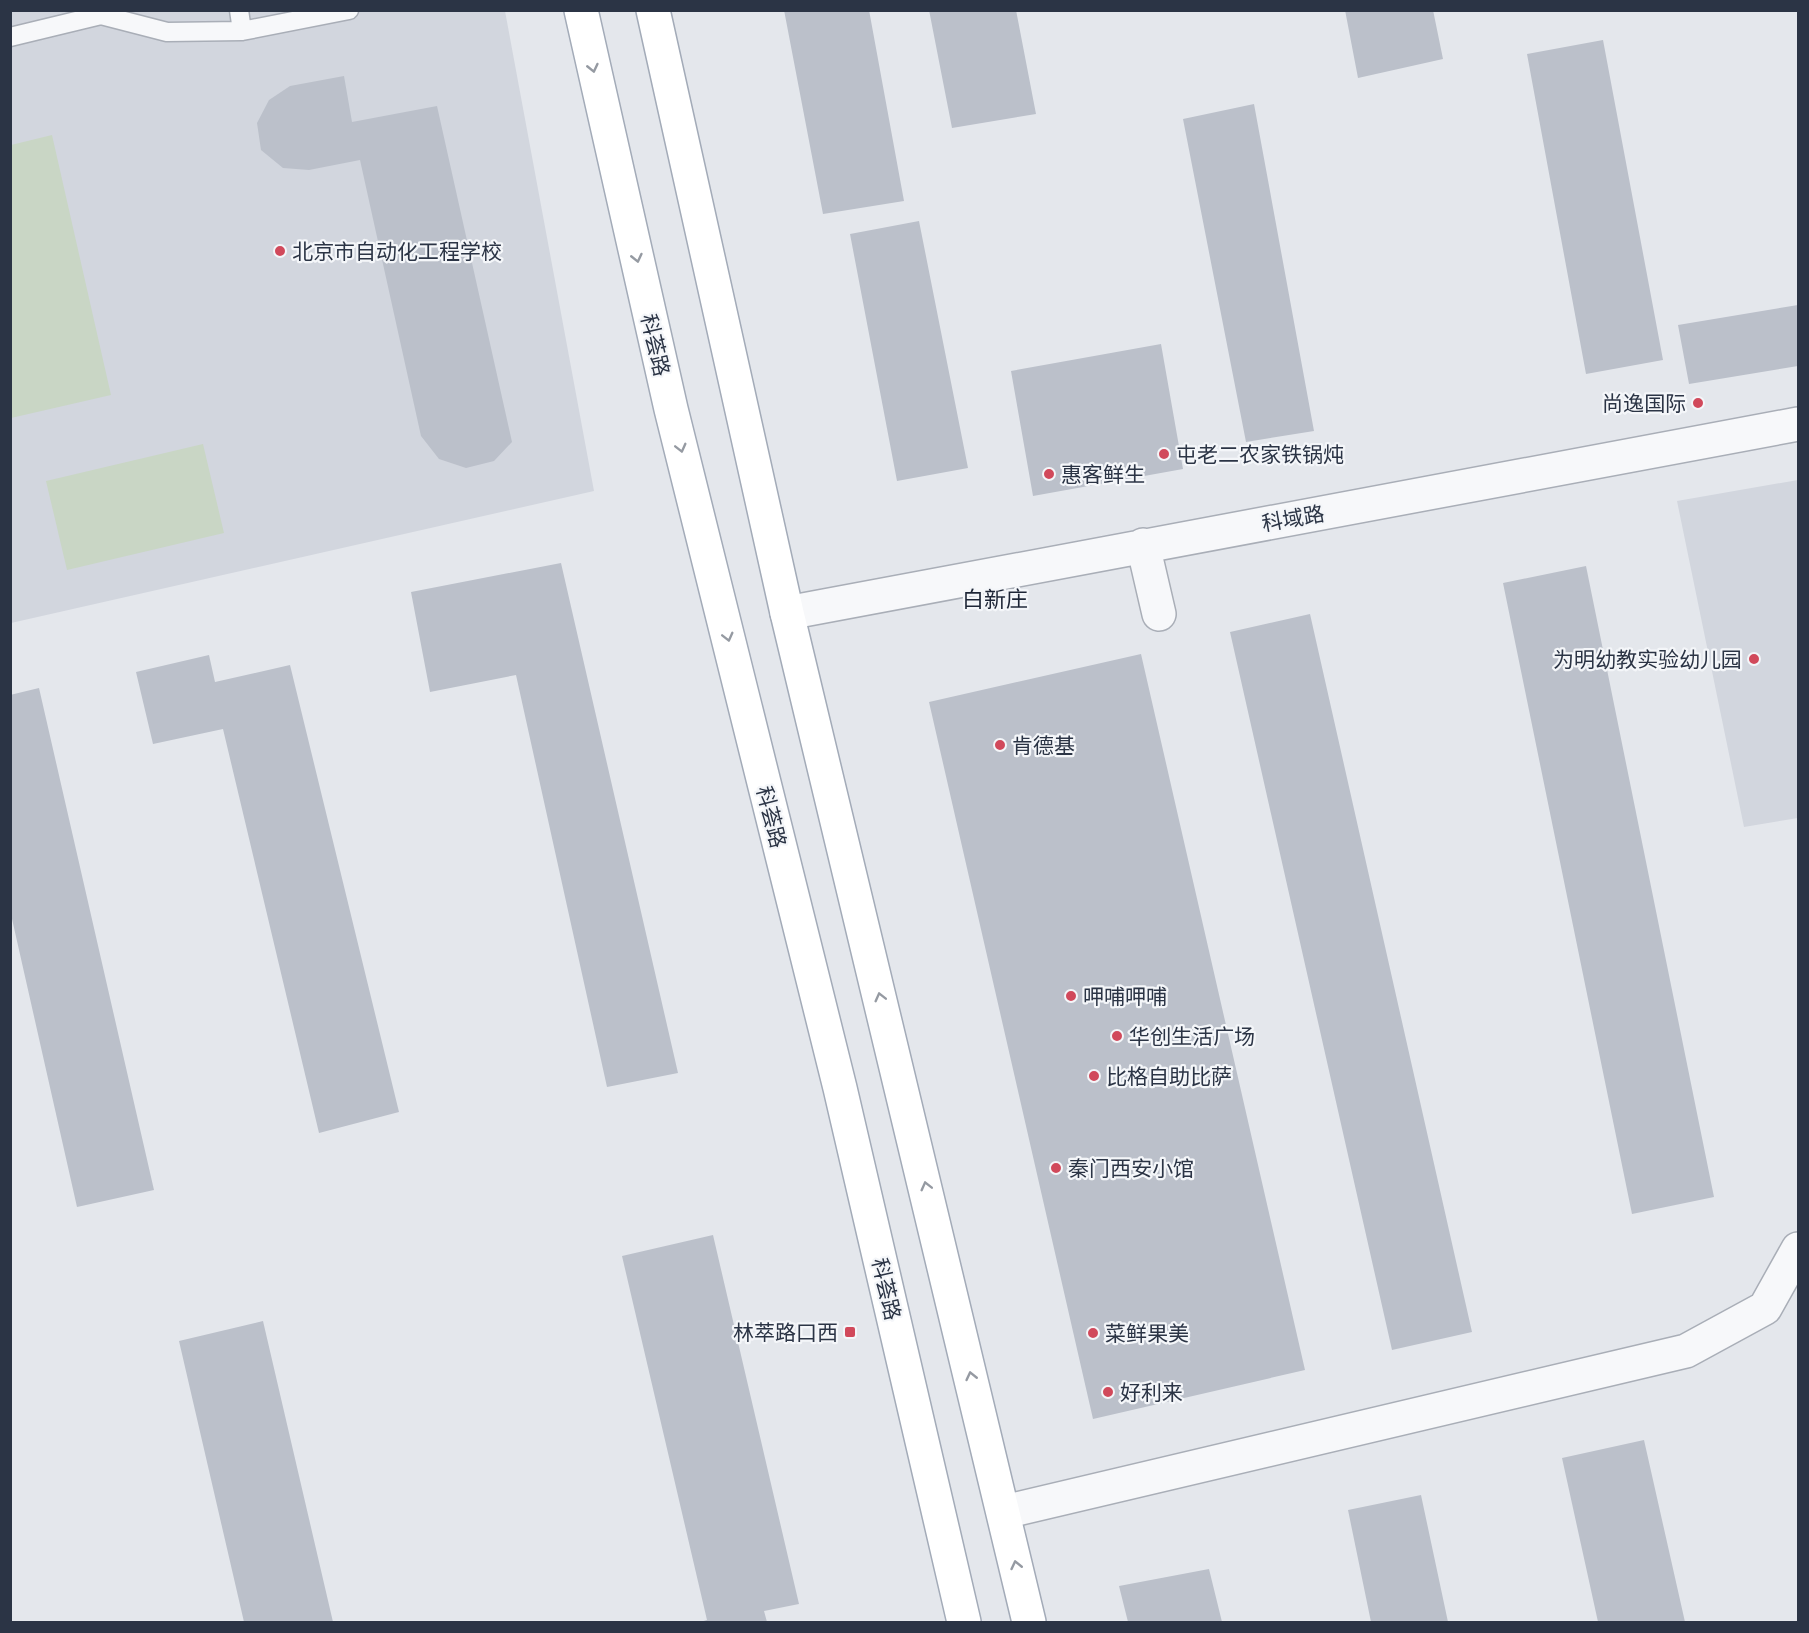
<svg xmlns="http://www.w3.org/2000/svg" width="1809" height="1633" font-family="'Titillium Web','Noto Sans SC',sans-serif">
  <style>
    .built { fill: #d2d6de }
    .pitch { fill: #c9d6c5 }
    .building { fill: #bbc0ca }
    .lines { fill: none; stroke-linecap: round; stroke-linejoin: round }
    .service-casing { stroke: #a9aeb7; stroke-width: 21 }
    .minor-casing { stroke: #a9aeb7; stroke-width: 36 }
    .primary-casing { stroke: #a3abb8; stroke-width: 36 }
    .service { stroke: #f7f8fa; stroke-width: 18 }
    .minor { stroke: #f7f8fa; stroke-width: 33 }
    .primary { stroke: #fff; stroke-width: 33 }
    .oneway { stroke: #959aa2 }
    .poi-dot { fill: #d1495b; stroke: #f4f6f9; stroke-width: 2 }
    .labels { text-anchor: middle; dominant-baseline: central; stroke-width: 4.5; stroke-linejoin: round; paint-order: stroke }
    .poi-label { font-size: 21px; fill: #2b3445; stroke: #f4f6f9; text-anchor: start }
    .street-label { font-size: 21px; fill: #2b3445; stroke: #f4f6f9 }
    .neighbourhood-label { font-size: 22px; fill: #1d2536; stroke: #f4f6f9 }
  </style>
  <rect width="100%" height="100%" fill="#e4e7ec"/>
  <!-- built -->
  <path class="built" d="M 10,11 L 505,11 L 594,491 L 11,623 Z
    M 1798,480 L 1798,818 L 1744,827 L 1677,501 Z"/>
  <!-- pitch -->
  <path class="pitch" d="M 52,135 L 111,395 L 11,418 L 11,145 Z
    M 203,444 L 224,533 L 67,570 L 46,481 Z"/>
  <!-- building -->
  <path class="building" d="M 784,10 L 869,10 L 904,201 L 823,214 Z
    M 929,10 L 1016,10 L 1036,114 L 952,128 Z
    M 1345,10 L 1433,10 L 1443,59 L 1358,78 Z
    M 1603,40 L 1663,360 L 1586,374 L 1527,54 Z
    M 344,76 L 352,122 L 437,106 L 512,442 L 494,461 L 466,468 L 439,459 L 421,436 L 360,160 L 309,170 L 283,168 L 261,150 L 257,123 L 269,100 L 290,86 Z
    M 1254,104 L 1314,431 L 1246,442 L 1183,119 Z
    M 919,221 L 968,468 L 897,481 L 850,234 Z
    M 1798,305 L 1798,366 L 1689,384 L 1678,325 Z
    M 1161,344 L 1183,469 L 1033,496 L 1011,371 Z
    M 561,563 L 678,1073 L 607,1087 L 516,675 L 430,692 L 411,592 Z
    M 1586,566 L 1714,1197 L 1632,1214 L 1503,583 Z
    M 1310,614 L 1472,1332 L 1392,1350 L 1230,632 Z
    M 1141,654 L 1305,1370 L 1093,1419 L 929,702 Z
    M 209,655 L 215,682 L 290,665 L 399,1112 L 319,1133 L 223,729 L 153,744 L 136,672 Z
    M 39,688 L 154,1190 L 77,1207 L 10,910 L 10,695 Z
    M 713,1235 L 799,1604 L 764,1611 L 767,1622 L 700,1622 L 707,1620 L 622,1256 Z
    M 263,1321 L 333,1622 L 244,1622 L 179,1341 Z
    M 1644,1440 L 1685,1622 L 1598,1622 L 1562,1458 Z
    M 1421,1495 L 1448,1622 L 1371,1622 L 1348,1510 Z
    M 1209,1569 L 1222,1622 L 1128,1622 L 1119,1586 Z"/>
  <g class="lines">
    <defs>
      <path id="service" d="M 239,10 L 242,31
        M 10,37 L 101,15 L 167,32 L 242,31 L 349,10"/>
      <path id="minor" d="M 1143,545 L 1159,614
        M 787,613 L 1798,424
        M 1004,1512 L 1686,1351 L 1765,1308 L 1798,1249"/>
      <path id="primary" d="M 581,10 L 671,409 L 840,1088 L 964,1622
        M 653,10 L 787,613 L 1029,1622"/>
    </defs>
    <!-- service casing -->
    <use href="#service" class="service-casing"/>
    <!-- minor casing -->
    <use href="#minor" class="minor-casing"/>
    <!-- primary casing -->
    <use href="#primary" class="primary-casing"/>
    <!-- service -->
    <use href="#service" class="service"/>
    <!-- minor -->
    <use href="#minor" class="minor"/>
    <!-- primary -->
    <use href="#primary" class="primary"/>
  </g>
  <!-- one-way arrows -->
  <defs><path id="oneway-chevron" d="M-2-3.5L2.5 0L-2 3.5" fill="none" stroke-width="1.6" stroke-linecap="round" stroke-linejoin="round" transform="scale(1.5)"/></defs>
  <g class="oneway">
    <use href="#oneway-chevron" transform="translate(593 68) rotate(77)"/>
    <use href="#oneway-chevron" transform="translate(637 258) rotate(77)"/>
    <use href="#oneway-chevron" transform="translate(681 448) rotate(76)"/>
    <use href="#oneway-chevron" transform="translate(728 637) rotate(76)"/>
    <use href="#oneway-chevron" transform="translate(880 997) rotate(-104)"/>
    <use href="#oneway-chevron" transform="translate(926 1186) rotate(-104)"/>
    <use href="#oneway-chevron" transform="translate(971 1376) rotate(-103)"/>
    <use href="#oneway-chevron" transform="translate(1016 1565) rotate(-103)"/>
  </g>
  <!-- markers -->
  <g class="poi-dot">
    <circle cx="280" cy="251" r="6"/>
    <circle cx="1698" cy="403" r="6"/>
    <circle cx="1164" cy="454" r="6"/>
    <circle cx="1049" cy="474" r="6"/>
    <circle cx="1754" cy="659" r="6"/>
    <circle cx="1000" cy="745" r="6"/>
    <circle cx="1071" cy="996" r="6"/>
    <circle cx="1117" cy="1036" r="6"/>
    <circle cx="1094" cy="1076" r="6"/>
    <circle cx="1056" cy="1168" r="6"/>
    <rect x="844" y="1326" width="12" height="12" rx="3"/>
    <circle cx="1093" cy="1333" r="6"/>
    <circle cx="1108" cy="1392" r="6"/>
  </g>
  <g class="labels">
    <!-- poi labels -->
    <g class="poi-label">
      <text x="292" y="251">北京市自动化工程学校</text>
      <text x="1686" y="403" text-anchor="end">尚逸国际</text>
      <text x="1176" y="454">屯老二农家铁锅炖</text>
      <text x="1061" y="474">惠客鲜生</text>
      <text x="1742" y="659" text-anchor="end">为明幼教实验幼儿园</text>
      <text x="1012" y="745">肯德基</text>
      <text x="1083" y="996">呷哺呷哺</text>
      <text x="1129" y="1036">华创生活广场</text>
      <text x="1106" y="1076">比格自助比萨</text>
      <text x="1068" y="1168">秦门西安小馆</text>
      <text x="838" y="1332" text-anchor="end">林萃路口西</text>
      <text x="1105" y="1333">菜鲜果美</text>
      <text x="1120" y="1392">好利来</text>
    </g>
    <!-- street labels -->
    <g class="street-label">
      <text transform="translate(656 345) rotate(77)">科荟路</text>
      <text transform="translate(1293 518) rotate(-10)">科域路</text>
      <text transform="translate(772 817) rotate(76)">科荟路</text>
      <text transform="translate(887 1289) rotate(77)">科荟路</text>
    </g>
    <!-- neighbourhood labels -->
    <g class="neighbourhood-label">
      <text x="995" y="599">白新庄</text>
    </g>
  </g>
  <!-- border -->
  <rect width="1809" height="1633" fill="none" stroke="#2b3445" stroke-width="24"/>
</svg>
